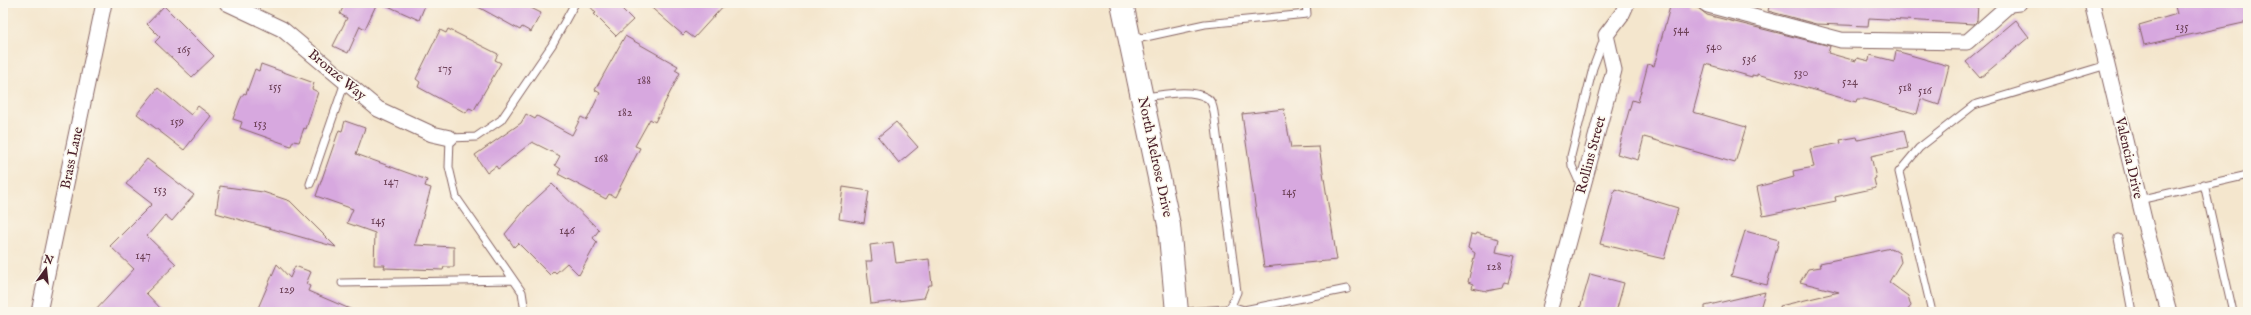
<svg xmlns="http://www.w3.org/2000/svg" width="2251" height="315" font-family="'IM FELL English',serif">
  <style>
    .building { fill: #d7a8df }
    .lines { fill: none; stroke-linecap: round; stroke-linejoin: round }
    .service-casing { stroke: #866564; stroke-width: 9 }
    .minor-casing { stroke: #866564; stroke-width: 17 }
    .primary-casing { stroke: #866564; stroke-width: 24 }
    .service { stroke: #fff; stroke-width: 7 }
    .minor { stroke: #fff; stroke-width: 15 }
    .primary { stroke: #fff; stroke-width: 22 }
    .labels { text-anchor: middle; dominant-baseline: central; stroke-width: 3; stroke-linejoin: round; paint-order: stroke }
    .number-label { font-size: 12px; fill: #6d4158 }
    .street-label { font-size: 14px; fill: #4a1f2b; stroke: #fbf7ec }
  </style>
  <rect width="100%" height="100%" fill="#fbf7ec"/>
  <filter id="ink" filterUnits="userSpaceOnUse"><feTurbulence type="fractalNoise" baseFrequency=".025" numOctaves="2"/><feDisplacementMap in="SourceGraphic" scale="8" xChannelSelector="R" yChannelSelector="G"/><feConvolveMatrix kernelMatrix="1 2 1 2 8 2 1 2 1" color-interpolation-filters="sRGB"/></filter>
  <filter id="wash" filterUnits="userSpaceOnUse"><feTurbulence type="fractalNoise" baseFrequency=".012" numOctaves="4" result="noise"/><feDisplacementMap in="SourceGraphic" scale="16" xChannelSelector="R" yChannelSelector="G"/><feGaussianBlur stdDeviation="0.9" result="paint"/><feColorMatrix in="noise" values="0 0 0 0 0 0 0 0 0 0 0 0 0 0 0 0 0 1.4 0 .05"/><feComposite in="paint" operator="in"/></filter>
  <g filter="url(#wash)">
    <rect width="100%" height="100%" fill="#f4e6cd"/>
    <g id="blocks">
      <!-- building -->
      <path class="building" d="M 345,3 L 377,3 L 365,29 L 360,26 L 348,53 L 333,46 L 347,18 L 340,14 Z
        M 381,3 L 426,3 L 419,20 Z
        M 471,3 L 521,3 L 541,13 L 531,32 L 522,27 L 520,30 Z
        M 587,3 L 616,3 L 633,20 L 616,36 L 594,14 L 596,13 Z
        M 646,3 L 726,3 L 694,38 L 686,32 L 683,35 Z
        M 1671,3 L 1691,3 L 1690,6 L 1698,8 L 1707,15 L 1830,46 L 1828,53 L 1856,61 L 1857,58 L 1869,61 L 1870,55 L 1894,61 L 1896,51 L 1949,66 L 1939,105 L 1921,99 L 1917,114 L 1865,99 L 1857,99 L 1856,102 L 1757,74 L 1757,76 L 1752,75 L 1752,77 L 1706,64 L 1693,112 L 1746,127 L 1735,163 L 1644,137 L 1638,160 L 1617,154 L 1632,100 L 1638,102 L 1648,64 L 1654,66 Z
        M 1770,3 L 1978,3 L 1977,21 L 1974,24 L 1869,18 L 1868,26 L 1816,24 L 1768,11 Z
        M 2174,3 L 2248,3 L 2248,22 L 2144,45 L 2139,25 L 2177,14 Z
        M 164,6 L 214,56 L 192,77 L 155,42 L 160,37 L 147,24 Z
        M 2016,20 L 2029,37 L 1980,78 L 1966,62 Z
        M 448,29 L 498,54 L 495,60 L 501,63 L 474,110 L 469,108 L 466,113 L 418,87 L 420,82 L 416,79 L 440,30 L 446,33 Z
        M 625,36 L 678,66 L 675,70 L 680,73 L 655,122 L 650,119 L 635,146 L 640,148 L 615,197 L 609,194 L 606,199 L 558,174 L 561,169 L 555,165 L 560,156 L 532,142 L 498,169 L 496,166 L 487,173 L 475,155 L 521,123 L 526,114 L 535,119 L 537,116 L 572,135 L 581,117 L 587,120 L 600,93 L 595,90 Z
        M 261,64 L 314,83 L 312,89 L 318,92 L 306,129 L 304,128 L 299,142 L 293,141 L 291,146 L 240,128 L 242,122 L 233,119 L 240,100 L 244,93 L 246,94 L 255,69 L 259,71 Z
        M 158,88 L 191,115 L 198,106 L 211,116 L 184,150 L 137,114 Z
        M 1284,109 L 1291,148 L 1319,147 L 1337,260 L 1264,267 L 1242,114 Z
        M 345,121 L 365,128 L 356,154 L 427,180 L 425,186 L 431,188 L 415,245 L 454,247 L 454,267 L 444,267 L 443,270 L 384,268 L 385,265 L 374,265 L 375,233 L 347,223 L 353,209 L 316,196 L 339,130 L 342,131 Z
        M 896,122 L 918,147 L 899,163 L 878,137 Z
        M 1904,130 L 1908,148 L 1871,156 L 1876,178 L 1874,179 L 1876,188 L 1835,197 L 1836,201 L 1763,216 L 1757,187 L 1794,177 L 1793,171 L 1814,167 L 1810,149 L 1841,143 L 1840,140 L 1857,137 L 1858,140 Z
        M 147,159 L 194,195 L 172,221 L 165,215 L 147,236 L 176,264 L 146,293 L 164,312 L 94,312 L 134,269 L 110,246 L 152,204 L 126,184 Z
        M 552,184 L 599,230 L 593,238 L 597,242 L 579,275 L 567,263 L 556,273 L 554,271 L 550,275 L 518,243 L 514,247 L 505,234 L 528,206 Z
        M 220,186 L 263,192 L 290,201 L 336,247 L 216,213 Z
        M 843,187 L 869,191 L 864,223 L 839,219 Z
        M 1615,189 L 1678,208 L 1664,259 L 1600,244 Z
        M 1745,231 L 1779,240 L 1767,285 L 1731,276 Z
        M 1476,233 L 1499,239 L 1496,252 L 1515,256 L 1508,283 L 1504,282 L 1502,288 L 1487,291 L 1472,288 L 1473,284 L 1468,282 L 1475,253 L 1468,248 L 1471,234 L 1475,235 Z
        M 893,242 L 896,263 L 929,259 L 932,285 L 929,285 L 924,298 L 871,304 L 866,261 L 872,261 L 870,245 Z
        M 1891,248 L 1899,253 L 1901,262 L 1889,282 L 1908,296 L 1911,306 L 1906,312 L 1781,312 L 1780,306 L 1839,292 L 1800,282 L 1808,269 L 1821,267 L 1820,263 Z
        M 277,264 L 290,278 L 295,266 L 311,272 L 306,284 L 310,286 L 308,291 L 357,312 L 268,312 L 258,308 Z
        M 1590,274 L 1624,283 L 1616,312 L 1579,312 Z
        M 1765,292 L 1759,312 L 1705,312 L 1705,306 Z"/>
    </g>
  </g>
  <g filter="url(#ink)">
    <use href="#blocks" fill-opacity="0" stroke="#866564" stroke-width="1"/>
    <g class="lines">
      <defs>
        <path id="service" d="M 1132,40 L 1205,24 L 1307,14 L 1306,3
          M 1144,97 C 1163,95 1190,88 1207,98 C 1212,101 1213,107 1214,112 L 1237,292 L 1231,306 L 1226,309 L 1185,312
          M 310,184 L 345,82
          M 2204,184 L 2233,312
          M 1581,186 L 1572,166 L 1571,156 L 1593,68 L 1604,39
          M 2139,200 L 2248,175
          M 2118,238 L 2132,312
          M 342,283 L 513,280
          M 1231,306 L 1244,310 L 1347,289
          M 525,312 L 522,292 L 456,197 L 449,167 L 450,138 L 476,137 L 501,120 L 552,45 L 575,3
          M 1932,312 L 1899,172 L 1919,148 L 1974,105 L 2107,65"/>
        <path id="minor" d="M 227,3 L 282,29 L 378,109 L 432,134 L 450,138
          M 1705,3 L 1708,5 L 1841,40 L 1967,42 L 2010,4 L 2019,3
          M 2092,3 L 2147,232 L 2169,312
          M 39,312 L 104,3
          M 1549,312 L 1614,70 L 1606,35 L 1622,14 L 1627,3"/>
        <path id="primary" d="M 1122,3 L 1169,225 L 1177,312"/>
      </defs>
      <!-- service casing -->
      <use href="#service" class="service-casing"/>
      <!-- minor casing -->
      <use href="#minor" class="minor-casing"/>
      <!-- primary casing -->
      <use href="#primary" class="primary-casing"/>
      <!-- service -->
      <use href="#service" class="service"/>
      <!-- minor -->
      <use href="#minor" class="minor"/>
      <!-- primary -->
      <use href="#primary" class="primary"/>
    </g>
  </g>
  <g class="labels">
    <!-- number labels -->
    <g class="number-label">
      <text x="2182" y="26">135</text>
      <text x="1681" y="29">544</text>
      <text x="1714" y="46">540</text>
      <text x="184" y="49">165</text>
      <text x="1749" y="58">536</text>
      <text x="445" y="68">175</text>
      <text x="1801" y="72">530</text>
      <text x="644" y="80">188</text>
      <text x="1850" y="81">524</text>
      <text x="275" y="86">155</text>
      <text x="1905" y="87">518</text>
      <text x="1925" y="90">516</text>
      <text x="625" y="112">182</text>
      <text x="177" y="121">159</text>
      <text x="260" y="123">153</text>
      <text x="601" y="158">168</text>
      <text x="391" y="181">147</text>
      <text x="160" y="189">153</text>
      <text x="1289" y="191">145</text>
      <text x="378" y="220">145</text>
      <text x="567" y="230">146</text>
      <text x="143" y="255">147</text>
      <text x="1494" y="266">128</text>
      <text x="287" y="289">129</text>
    </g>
    <!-- street labels -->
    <g class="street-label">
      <text transform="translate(337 75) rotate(40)">Bronze Way</text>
      <text transform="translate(1591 155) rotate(-75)">Rollins Street</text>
      <text transform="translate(1155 157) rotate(78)">North Melrose Drive</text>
      <text transform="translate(72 158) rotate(-78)">Brass Lane</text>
      <text transform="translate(2129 158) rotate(77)">Valencia Drive</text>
    </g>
  </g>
  <!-- margin -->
  <rect width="2251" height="315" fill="none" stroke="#fbf7ec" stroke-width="16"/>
  <!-- north arrow -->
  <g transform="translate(46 269) rotate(15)" stroke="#fbf7ec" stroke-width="3" paint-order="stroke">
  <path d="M0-3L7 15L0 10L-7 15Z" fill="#4a1f2b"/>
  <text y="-6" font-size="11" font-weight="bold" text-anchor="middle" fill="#4a1f2b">N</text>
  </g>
</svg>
